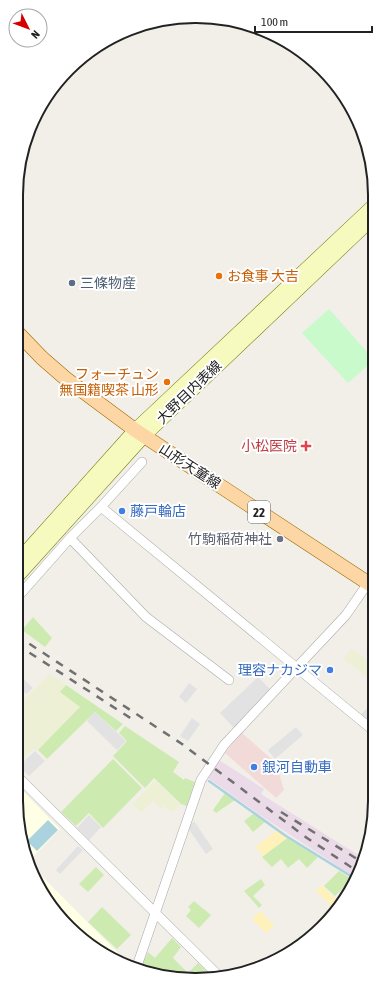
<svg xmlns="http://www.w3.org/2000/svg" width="391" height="996" font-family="'Asap Condensed','Noto Sans JP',sans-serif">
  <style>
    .commercial { fill: #f2dad9 }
    .industrial { fill: #ebdbe8 }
    .education { fill: #ffffe5 }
    .farmland { fill: #eef0d5 }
    .grass { fill: #cdebb0 }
    .sand { fill: #fff1ba }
    .park { fill: #c8facc }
    .parking { fill: #e2e2e2 }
    .water { fill: #aad3df }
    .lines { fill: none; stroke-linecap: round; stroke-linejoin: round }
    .stream { stroke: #aad3df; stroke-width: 2.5 }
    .minor-casing { stroke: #a9a9a9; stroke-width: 10 }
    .secondary-casing { stroke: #707d05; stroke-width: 14 }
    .primary-casing { stroke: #a06b00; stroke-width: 15 }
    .minor { stroke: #fff; stroke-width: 9 }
    .secondary { stroke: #f7fabf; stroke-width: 13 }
    .primary { stroke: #fcd6a4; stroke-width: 14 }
    .rail { stroke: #707070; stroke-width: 2.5; stroke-dasharray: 8 8; stroke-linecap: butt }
    .food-dot { fill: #e8710a; stroke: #fff; stroke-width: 1.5 }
    .service-dot { fill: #5c6f8a; stroke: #fff; stroke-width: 1.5 }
    .health-dot { fill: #e0444e; stroke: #fff; stroke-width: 1.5 }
    .shop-dot { fill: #3f7fe0; stroke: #fff; stroke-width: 1.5 }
    .worship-dot { fill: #6b7280; stroke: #fff; stroke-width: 1.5 }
    .labels { text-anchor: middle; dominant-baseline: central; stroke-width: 4; stroke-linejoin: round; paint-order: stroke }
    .shield { fill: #fff; stroke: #646464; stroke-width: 1 }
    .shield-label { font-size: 13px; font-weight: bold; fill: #222 }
    .food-label { font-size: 14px; fill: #c56008; stroke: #fff; text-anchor: start }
    .service-label { font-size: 14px; fill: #4e5e75; stroke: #fff; text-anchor: start }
    .street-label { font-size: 14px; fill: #222; stroke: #fff }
    .health-label { font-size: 14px; fill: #be3a42; stroke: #fff; text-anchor: end }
    .shop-label { font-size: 14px; fill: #366cbe; stroke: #fff; text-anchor: start }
    .worship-label { font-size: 14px; fill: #5b616d; stroke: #fff; text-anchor: end }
    .rim { fill: none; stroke: #222; stroke-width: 2 }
  </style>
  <rect width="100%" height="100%" fill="#f2efe9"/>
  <!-- commercial -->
  <path class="commercial" d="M 242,733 L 276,763 L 284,790 L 276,798 L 225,753 Z"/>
  <!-- industrial -->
  <path class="industrial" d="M 219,760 L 264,789 L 261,794 L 363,858 L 354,877 L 257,813 L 208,778 Z"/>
  <!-- education -->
  <path class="education" d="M 21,789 L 60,829 L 28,862 L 16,801 L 16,795 Z
    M 28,862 L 128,963 L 128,964 L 106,956 L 60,919 Z"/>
  <!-- farmland -->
  <path class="farmland" d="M 352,648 L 375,666 L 367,677 L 343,659 Z
    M 50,674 L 66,685 L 61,692 L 81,707 L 38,750 L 33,749 L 16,766 L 16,707 Z
    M 155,780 L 180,804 L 172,813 L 163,806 L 161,809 L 153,801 L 141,813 L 132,804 Z"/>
  <!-- grass -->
  <path class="grass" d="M 33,617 L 52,638 L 45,647 L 22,630 Z
    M 66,685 L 123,724 L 116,731 L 95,712 L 47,759 L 38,750 L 80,707 L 60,692 Z
    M 125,726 L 179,762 L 173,772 L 184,780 L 185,778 L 195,782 L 187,806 L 181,804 L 154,778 L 145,788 L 113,756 L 127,741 L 119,733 Z
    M 113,759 L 142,788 L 103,828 L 89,813 L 76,826 L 61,812 Z
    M 225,793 L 235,800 L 216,813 L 213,810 Z
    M 253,814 L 265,822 L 253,832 L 244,821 Z
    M 287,838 L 318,857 L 307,868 L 299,859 L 288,868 L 281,859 L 272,867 L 262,857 Z
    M 96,867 L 104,875 L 88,892 L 79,884 Z
    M 339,871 L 352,879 L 335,896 L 324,886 Z
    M 261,879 L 265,885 L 253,896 L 262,905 L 259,908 L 244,891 Z
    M 194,901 L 211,915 L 199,928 L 186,916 L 191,910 L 188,907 Z
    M 102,907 L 131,935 L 117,949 L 88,922 Z
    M 172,938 L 181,947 L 173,958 L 188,973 L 198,963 L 210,975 L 210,977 L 172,978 L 143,969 L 143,963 L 148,952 L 155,958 Z"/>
  <!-- sand -->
  <path class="sand" d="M 277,830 L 287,838 L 263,856 L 256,847 Z
    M 321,885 L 341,904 L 337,911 L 316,891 Z
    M 260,911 L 274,925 L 266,933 L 252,919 Z"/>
  <!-- park -->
  <path class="park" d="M 329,309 L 374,360 L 348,383 L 302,333 Z"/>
  <!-- parking -->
  <path class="parking" d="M 16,672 L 33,688 L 26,694 L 19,687 L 16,690 Z
    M 258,677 L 271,690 L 235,729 L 220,713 Z
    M 189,683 L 197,689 L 186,703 L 179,697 Z
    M 375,701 L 375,722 L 372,724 L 361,714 Z
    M 95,712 L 126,741 L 117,750 L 87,721 Z
    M 192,718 L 200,724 L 188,741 L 180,736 Z
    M 296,727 L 303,735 L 275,759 L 268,750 Z
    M 35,751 L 45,761 L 29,776 L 19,766 Z
    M 89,815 L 101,827 L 89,840 L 77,828 Z
    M 194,821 L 213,849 L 206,854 L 188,828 Z
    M 78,846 L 83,850 L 60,874 L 56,870 Z"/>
  <!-- water -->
  <path class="water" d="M 48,820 L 58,830 L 37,851 L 27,841 Z"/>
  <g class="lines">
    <!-- stream -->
    <path class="stream" d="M 209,781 L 286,836 L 354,878"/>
    <defs>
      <path id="minor" d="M 142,462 L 101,507 L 375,732
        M 70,538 L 146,617 L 229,680
        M 16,599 L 70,538 L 101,507
        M 16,775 L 220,977
        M 137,966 L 201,780 L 224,745 L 346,615 L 368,583"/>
      <path id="secondary" d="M 16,563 L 135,430 L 374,205
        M 16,578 L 144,436 L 374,217"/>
      <path id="primary" d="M 16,331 L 42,358 L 65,378 L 135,430 L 374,587"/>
    </defs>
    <!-- minor casing -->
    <use href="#minor" class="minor-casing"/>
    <!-- secondary casing -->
    <use href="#secondary" class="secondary-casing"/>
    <!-- primary casing -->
    <use href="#primary" class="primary-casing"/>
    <!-- minor -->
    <use href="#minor" class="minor"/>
    <!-- secondary -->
    <use href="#secondary" class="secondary"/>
    <!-- primary -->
    <use href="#primary" class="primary"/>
    <!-- rail -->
    <path class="rail" d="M 16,635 L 182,744 L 307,838 L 357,871
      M 16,644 L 135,721
      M 281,812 L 362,862"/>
  </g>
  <!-- markers -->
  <g class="food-dot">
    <circle cx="219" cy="276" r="4"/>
    <circle cx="167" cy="382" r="4"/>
  </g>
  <circle class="service-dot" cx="72" cy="283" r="4"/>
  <path class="health-dot" d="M304 440h4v4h4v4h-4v4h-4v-4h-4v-4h4z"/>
  <g class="shop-dot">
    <circle cx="122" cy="511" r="4"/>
    <circle cx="330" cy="670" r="4"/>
    <circle cx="254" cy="767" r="4"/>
  </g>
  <circle class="worship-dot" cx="280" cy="539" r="4"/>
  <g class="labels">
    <!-- shield labels -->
    <rect class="shield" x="248" y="501" width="22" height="22" rx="3"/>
    <g class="shield-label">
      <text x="259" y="512">22</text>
    </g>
    <!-- food labels -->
    <g class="food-label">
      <text x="227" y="276">お食事 大吉</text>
      <text x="159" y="374" text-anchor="end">フォーチュン<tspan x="159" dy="16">無国籍喫茶 山形</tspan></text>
    </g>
    <!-- service labels -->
    <g class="service-label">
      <text x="80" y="283">三條物産</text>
    </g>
    <!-- street labels -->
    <g class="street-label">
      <text transform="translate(189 392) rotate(-44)">大野目内表線</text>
      <text transform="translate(190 466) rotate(33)">山形天童線</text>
    </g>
    <!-- health labels -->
    <g class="health-label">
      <text x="297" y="446">小松医院</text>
    </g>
    <!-- shop labels -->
    <g class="shop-label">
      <text x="130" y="511">藤戸輪店</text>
      <text x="322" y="670" text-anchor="end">理容ナカジマ</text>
      <text x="262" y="767">銀河自動車</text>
    </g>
    <!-- worship labels -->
    <g class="worship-label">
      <text x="272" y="539">竹駒稲荷神社</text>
    </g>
  </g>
  <!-- crop -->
  <path d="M0 0H391V996H0ZM195 23H196A172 172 0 0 1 368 195V801A172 172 0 0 1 196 973H195A172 172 0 0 1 23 801V195A172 172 0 0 1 195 23Z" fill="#fff" fill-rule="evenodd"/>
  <path class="rim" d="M195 23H196A172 172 0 0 1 368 195V801A172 172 0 0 1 196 973H195A172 172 0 0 1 23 801V195A172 172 0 0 1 195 23Z"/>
  <!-- north arrow -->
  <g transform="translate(28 28) rotate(132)"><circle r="19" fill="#ffffff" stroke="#a7a7a7"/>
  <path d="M0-3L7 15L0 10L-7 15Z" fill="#d40000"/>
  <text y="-6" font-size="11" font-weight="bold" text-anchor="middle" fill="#222222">N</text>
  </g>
  <!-- scale -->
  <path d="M255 26v6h117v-6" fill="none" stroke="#222222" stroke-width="2"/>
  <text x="261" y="26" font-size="12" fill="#222222" stroke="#ffffff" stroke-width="3" paint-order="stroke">100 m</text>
</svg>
